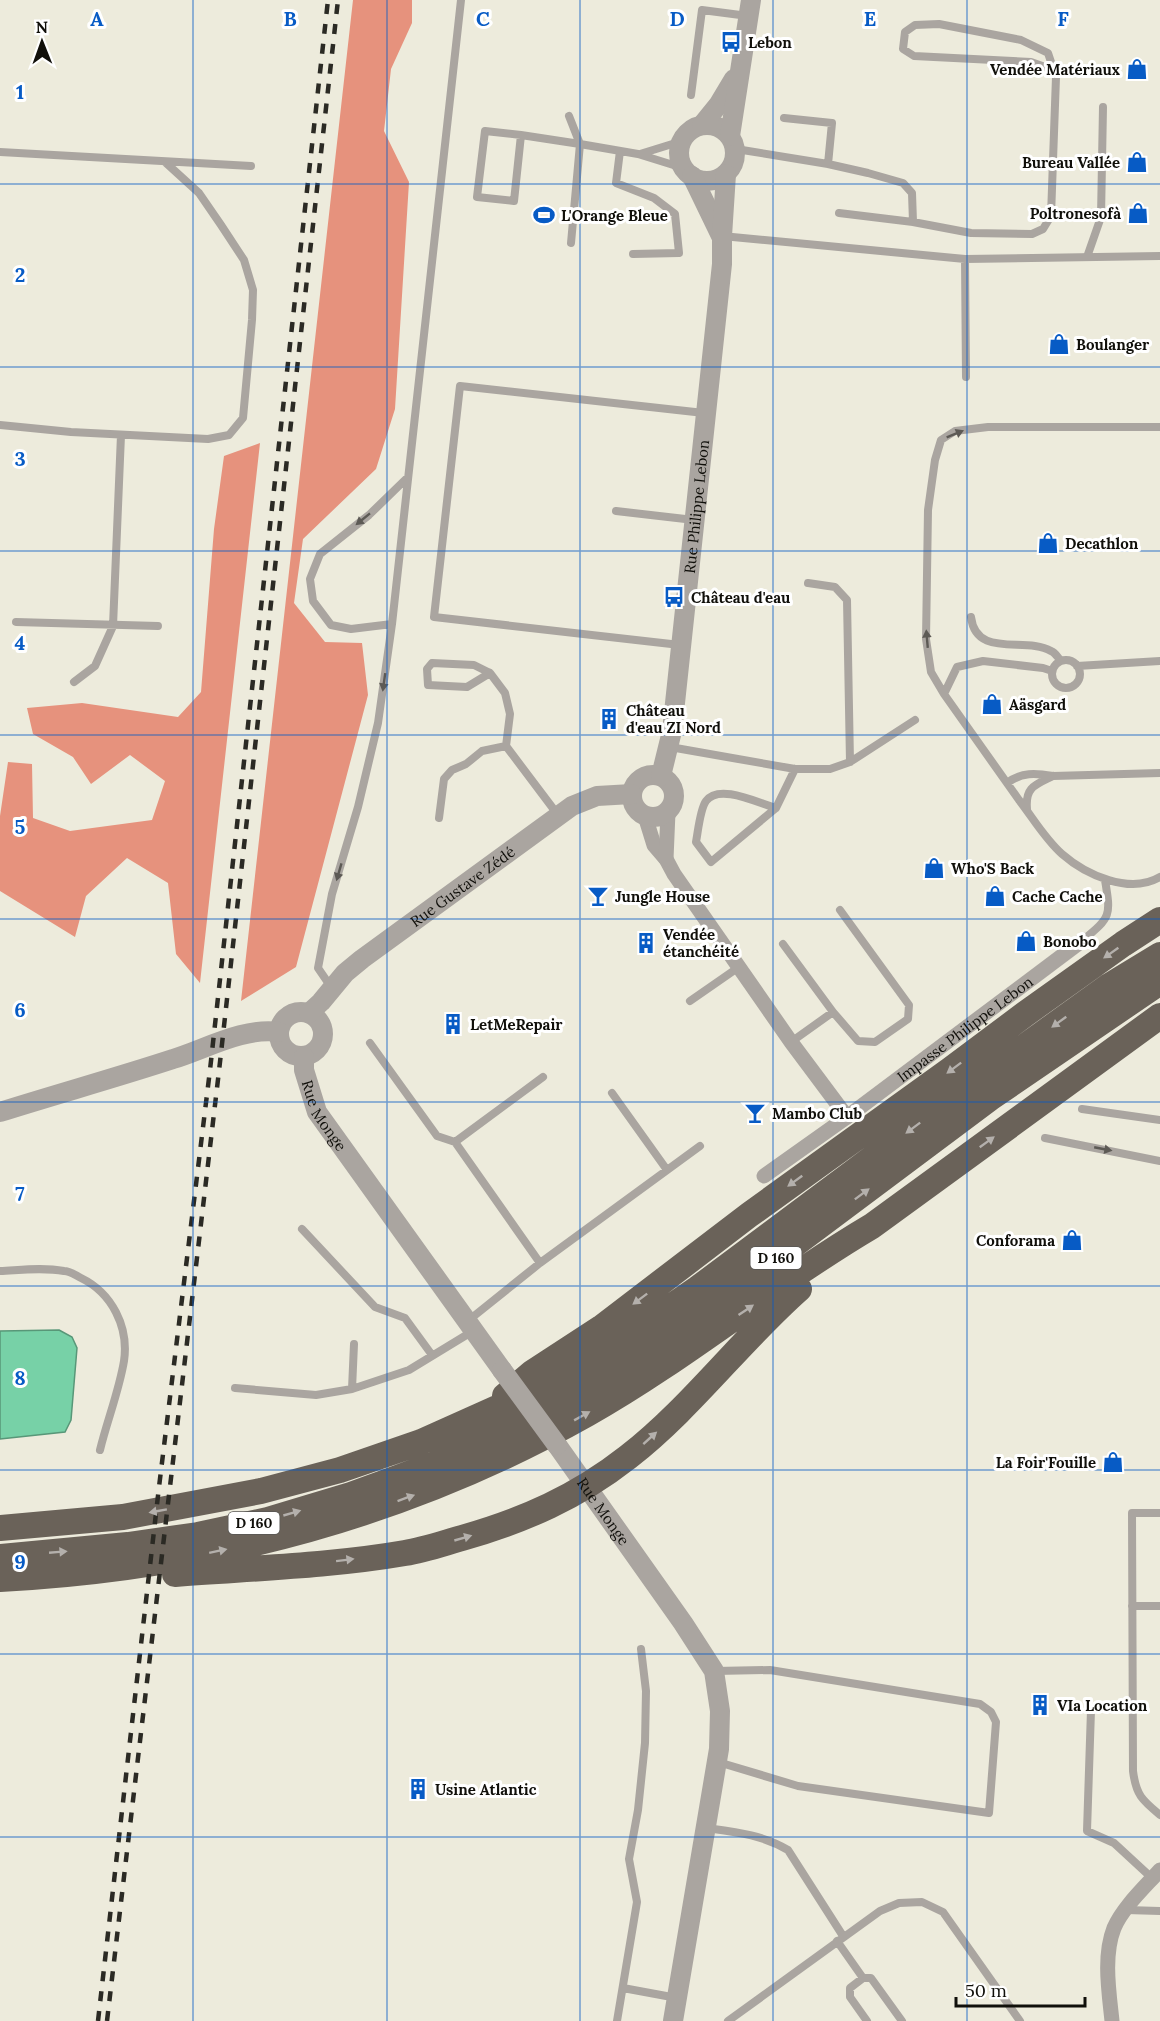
<svg xmlns="http://www.w3.org/2000/svg" width="1160" height="2021" font-family="Lora,serif">
  <style>
    .forest { fill: #e6927d }
    .water { fill: #77d1a7; stroke: #589778; stroke-width: 1.5 }
    .lines { fill: none; stroke-linecap: round; stroke-linejoin: round }
    .service { stroke: #aaa5a0; stroke-width: 8 }
    .minor { stroke: #aaa5a0; stroke-width: 15 }
    .tertiary { stroke: #aaa5a0; stroke-width: 20 }
    .trunk { stroke: #6a6259; stroke-width: 26 }
    .rail { stroke: #2b2a24; stroke-width: 4.5; stroke-dasharray: 10 10; stroke-linecap: butt }
    .tertiary-bridge { stroke: #aaa5a0; stroke-width: 20 }
    .oneway { fill: #5d5a55 }
    .oneway2 { fill: #b4b0ac }
    .grid { fill: none; stroke: #075bc5; stroke-width: 1.5; stroke-opacity: 0.55 }
    .labels { text-anchor: middle; dominant-baseline: central; stroke-width: 6; stroke-linejoin: round; paint-order: stroke }
    .shield { fill: #fff; stroke: #585754; stroke-width: 1.5 }
    .shield-label { font-size: 14px; font-weight: bold; fill: #100f0a }
    .poi-label { font-size: 15px; font-weight: bold; fill: #100f0a; stroke: #fff; text-anchor: start }
    .street-label { font-size: 15px; fill: #100f0a; stroke: #fff }
    .grid-label { font-size: 20px; text-anchor: middle; font-weight: bold; fill: #075bc5; stroke: #fff; stroke-width: 6; stroke-linejoin: round; paint-order: stroke }
  </style>
  <rect width="100%" height="100%" fill="#edebdc"/>
  <!-- forest -->
  <path class="forest" d="M 353,0 L 412,0 L 412,23 L 391,69 L 384,131 L 409,182 L 395,409 L 376,469 L 303,539 L 294,603 L 325,642 L 362,643 L 368,695 L 296,967 L 241,1001 Z
    M 260,443 L 200,983 L 176,954 L 168,883 L 127,858 L 86,896 L 75,937 L 0,891 L 0,816 L 8,762 L 32,764 L 33,818 L 70,831 L 152,820 L 165,781 L 130,755 L 91,784 L 73,757 L 33,734 L 27,708 L 82,703 L 178,717 L 201,692 L 214,529 L 224,456 Z"/>
  <!-- water -->
  <path class="water" d="M 59,1330 L 72,1337 L 77,1348 L 71,1420 L 65,1432 L 0,1439 L 0,1331 Z"/>
  <g class="lines">
    <!-- service -->
    <path class="service" d="M 691,95 L 702,10 L 748,16
      M 569,116 L 580,144 L 638,154 L 683,168
      M 784,118 L 832,123 L 828,164
      M 521,135 L 514,201 L 477,197 L 485,131 L 521,135 L 580,144 L 571,243
      M 736,149 L 828,164 L 868,173 L 903,183 L 912,193 L 913,222
      M 620,151 L 616,183 L 654,198 L 675,214 L 679,253 L 633,254
      M 0,152 L 251,166
      M 640,154 L 682,141
      M 839,213 L 913,222 L 971,233 L 1032,234 L 1043,229 L 1051,216 L 1056,77 L 1048,53 L 1021,40 L 939,24 L 915,25 L 905,32 L 903,49 L 914,56 L 1031,62 L 1051,69 L 1056,77
      M 722,236 L 965,259 L 1160,256
      M 1087,257 L 1101,217 L 1103,107
      M 965,259 L 966,377
      M 0,425 L 71,432 L 208,439 L 229,435 L 243,418 L 252,320 L 253,290 L 244,260 L 221,225 L 199,193 L 165,162
      M 616,511 L 694,520
      M 808,583 L 835,587 L 847,600 L 850,762
      M 971,617 C 976,659 1026,636 1051,651 C 1055,652 1058,658 1061,661
      M 16,622 L 158,626
      M 392,624 L 351,629 L 331,625 L 313,601 L 310,579 L 320,554 L 369,515 L 406,479
      M 680,645 L 434,617 L 460,386 L 704,413
      M1052 674a14 14 0 1 1 28 0a14 14 0 1 1-28 0Z
      M 1077,666 L 1160,661
      M 1052,671 L 1043,668 L 983,661 L 957,667 L 944,694 C 969,729 994,765 1019,800 C 1033,818 1045,839 1062,854 C 1086,875 1130,895 1160,877
      M 490,673 L 467,687 L 428,685 L 427,669 L 432,663 L 474,665 L 490,673 L 505,693 L 510,714 L 506,746 L 558,815
      M 74,682 L 95,666 L 113,626 L 121,435
      M 944,694 L 931,672 L 926,639 L 928,510 L 935,460 L 941,440 L 955,431 L 988,427 L 1160,427
      M 670,747 L 795,769 L 830,769 L 850,762 L 915,720
      M 1007,783 C 1022,772 1035,773 1053,776 L 1160,773
      M 776,808 C 758,803 719,783 706,801 C 700,809 698,832 696,842 L 711,862 L 776,808 L 795,769
      M 1027,809 C 1025,787 1035,785 1053,776
      M 439,818 L 444,779 L 452,770 L 466,764 L 482,751 L 506,746
      M 1083,940 C 1111,917 1111,916 1105,880
      M 783,944 L 833,1012 L 858,1041 L 875,1042 L 908,1019 L 909,1005 L 840,910
      M 331,987 L 318,968 L 332,894 L 358,807 L 378,723 L 392,624 L 461,0
      M 690,1001 L 739,967
      M 791,1042 L 833,1012
      M 370,1043 L 437,1136 L 455,1142 L 540,1263
      M 612,1093 L 667,1170
      M 1082,1109 L 1160,1120
      M 1045,1138 L 1160,1161
      M 455,1142 L 543,1077
      M 302,1229 L 375,1307 L 405,1318 L 432,1355
      M 0,1271 C 21,1270 43,1267 64,1271 C 70,1271 75,1275 81,1278 C 112,1293 129,1327 124,1361 C 119,1391 107,1421 100,1450
      M 469,1320 L 540,1263 L 700,1146
      M 235,1388 L 316,1395 L 352,1389 L 409,1370 L 473,1331
      M 352,1389 L 354,1344
      M 1160,1513 L 1132,1513 L 1133,1771 C 1136,1795 1142,1800 1160,1815
      M 1132,1606 L 1160,1606
      M 715,1671 L 770,1670 L 980,1704 L 991,1712 L 996,1722 L 989,1813 L 798,1786 L 718,1762
      M 1091,1710 L 1087,1831 L 1114,1843 L 1153,1879
      M 707,1828 C 736,1832 763,1835 788,1850 L 843,1936
      M 1126,1910 L 1160,1911
      M 837,1941 L 863,1978 L 850,1988 L 850,1997 L 867,2021
      M 863,1978 L 871,1978 L 902,2021
      M 623,1988 L 677,1998
      M 617,2021 L 637,1902 L 629,1859 L 638,1810 L 645,1743 L 646,1691 L 641,1649
      M 728,2021 L 880,1911 L 899,1903 L 922,1902 L 943,1912 L 1020,2021"/>
    <!-- minor -->
    <g class="minor">
      <path d="M 645,816 L 654,845 L 666,859 L 674,874 L 791,1042 L 847,1117 L 764,1176"/>
      <path d="M 666,859 L 668,812"/>
      <path id="s1" d="M 847,1117 L 1083,940"/>
      <path d="M 1112,2021 C 1109,1992 1103,1956 1114,1928 C 1123,1907 1145,1887 1160,1870"/>
    </g>
    <!-- tertiary -->
    <g class="tertiary">
      <circle cx="707" cy="153" r="28"/>
      <path d="M 702,125 L 719,104 L 734,79"/>
      <path d="M 730,136 L 751,0"/>
      <path d="M 692,176 L 721,236"/>
      <circle cx="653" cy="796" r="21"/>
      <path id="s2" d="M 661,776 L 672,731 L 722,264 L 722,236 L 726,174"/>
      <circle cx="301" cy="1034" r="22"/>
      <path id="s3" d="M 309,1013 L 321,1002 L 345,973 L 362,959 L 572,806 L 597,796 L 632,794"/>
      <path id="s4" d="M 304,1057 L 304,1070 L 317,1112 L 502,1370"/>
      <path d="M 0,1112 C 57,1094 115,1078 173,1059 C 206,1049 243,1027 279,1032"/>
      <path id="s5" d="M 557,1445 L 683,1623 L 714,1671 L 720,1711 L 719,1749 L 673,2021"/>
    </g>
    <!-- trunk -->
    <path class="trunk" d="M 505,1396 L 532,1373 L 601,1328 L 749,1215 L 950,1070 L 1025,1014 L 1123,944 L 1160,920
      M 0,1528 L 123,1517 L 261,1491 L 340,1470 L 421,1442 L 544,1387 L 593,1361 L 697,1289 L 945,1104 L 1109,986 L 1160,955
      M 0,1557 L 128,1545 L 198,1535 L 268,1520 L 351,1495 L 433,1465 L 494,1437 L 604,1378 L 651,1348 L 791,1247 L 990,1098 L 1160,982
      M 175,1574 C 252,1568 330,1566 405,1553 C 424,1550 444,1543 462,1538 C 525,1520 577,1497 628,1457 C 691,1408 739,1342 799,1289
      M 0,1579 C 209,1568 404,1517 587,1414 C 686,1358 774,1284 872,1226 L 1160,1016"/>
    <!-- rail -->
    <path class="rail" d="M 98,2021 L 159,1487 L 210,1070 L 328,0
      M 107,2021 L 219,1071 L 338,0"/>
    <!-- tertiary-bridge -->
    <path class="tertiary-bridge" d="M 502,1370 L 557,1445"/>
  </g>
  <!-- one-way arrows -->
  <defs><path id="oneway-solid" d="M-6-.8H1V-3.2L6.5 0L1 3.2V.8H-6Z" transform="scale(1.5)"/></defs>
  <g class="oneway">
    <use href="#oneway-solid" transform="translate(955 434) rotate(-22)"/>
    <use href="#oneway-solid" transform="translate(363 519) rotate(141)"/>
    <use href="#oneway-solid" transform="translate(927 639) rotate(-95)"/>
    <use href="#oneway-solid" transform="translate(384 682) rotate(98)"/>
    <use href="#oneway-solid" transform="translate(339 872) rotate(106)"/>
    <use href="#oneway-solid" transform="translate(1103 1149) rotate(11)"/>
  </g>
  <g class="oneway2">
    <use href="#oneway-solid" transform="translate(1111 953) rotate(145)"/>
    <use href="#oneway-solid" transform="translate(1059 1022) rotate(144)"/>
    <use href="#oneway-solid" transform="translate(954 1068) rotate(143)"/>
    <use href="#oneway-solid" transform="translate(913 1128) rotate(143)"/>
    <use href="#oneway-solid" transform="translate(987 1142) rotate(-36)"/>
    <use href="#oneway-solid" transform="translate(795 1181) rotate(144)"/>
    <use href="#oneway-solid" transform="translate(862 1194) rotate(-37)"/>
    <use href="#oneway-solid" transform="translate(640 1299) rotate(143)"/>
    <use href="#oneway-solid" transform="translate(746 1310) rotate(-34)"/>
    <use href="#oneway-solid" transform="translate(582 1416) rotate(-29)"/>
    <use href="#oneway-solid" transform="translate(650 1438) rotate(-42)"/>
    <use href="#oneway-solid" transform="translate(406 1498) rotate(-20)"/>
    <use href="#oneway-solid" transform="translate(158 1511) rotate(170)"/>
    <use href="#oneway-solid" transform="translate(292 1513) rotate(-16)"/>
    <use href="#oneway-solid" transform="translate(463 1538) rotate(-16)"/>
    <use href="#oneway-solid" transform="translate(218 1551) rotate(-12)"/>
    <use href="#oneway-solid" transform="translate(58 1552) rotate(-5)"/>
    <use href="#oneway-solid" transform="translate(345 1560) rotate(-7)"/>
  </g>
  <!-- grid -->
  <path class="grid" d="M 193,0 L 193,2021M 387,0 L 387,2021M 580,0 L 580,2021M 773,0 L 773,2021M 967,0 L 967,2021M 0,184 L 1160,184M 0,367 L 1160,367M 0,551 L 1160,551M 0,735 L 1160,735M 0,919 L 1160,919M 0,1102 L 1160,1102M 0,1286 L 1160,1286M 0,1470 L 1160,1470M 0,1654 L 1160,1654M 0,1837 L 1160,1837"/>
  <!-- icons -->
  <defs>
    <symbol id="bus-bare" viewBox="-9 -9 18 18"><path d="M-5-6H5V4H4V6H2V4H-2V6H-4V4H-5ZM-3.5-4V0h7V-4ZM-3.5 1.2v1.5H-2V1.2ZM2 1.2v1.5H3.5V1.2Z" fill="#075bc5" stroke="#fff" stroke-width="2.5" paint-order="stroke"/></symbol>
    <symbol id="shop-bare" viewBox="-9 -9 18 18"><path d="M-5-2.5h2.3a2.7 3.5 0 0 1 5.4 0H5L5.5 6h-11ZM-1.5-2.5h3a1.5 2.3 0 0 0-3 0Z" fill="#075bc5" stroke="#fff" stroke-width="2.5" paint-order="stroke"/></symbol>
    <symbol id="stadium-bare" viewBox="-9 -9 18 18"><path d="M0-5a6.5 5 0 1 0 0 10a6.5 5 0 1 0 0-10ZM-3.5-1.8h7v3.6h-7Z" fill="#075bc5" stroke="#fff" stroke-width="2.5" paint-order="stroke"/></symbol>
    <symbol id="building-bare" viewBox="-9 -9 18 18"><path d="M-4-6H4V6H1V3H-1V6H-4ZM-2.5-4.3h1.7v1.8h-1.7ZM.8-4.3h1.7v1.8H.8ZM-2.5-1h1.7V.8h-1.7ZM.8-1h1.7V.8H.8Z" fill="#075bc5" stroke="#fff" stroke-width="2.5" paint-order="stroke"/></symbol>
    <symbol id="bar-bare" viewBox="-9 -9 18 18"><path d="M-6-5H6L.8 .8V4.5H3.5V6h-7V4.5H-.8V.8Z" fill="#075bc5" stroke="#fff" stroke-width="2.5" paint-order="stroke"/></symbol>
  </defs>
  <g fill-rule="evenodd">
    <use href="#bus-bare" x="716" y="27" width="30" height="30"/>
    <use href="#shop-bare" x="1122" y="54" width="30" height="30"/>
    <use href="#shop-bare" x="1122" y="147" width="30" height="30"/>
    <use href="#shop-bare" x="1123" y="198" width="30" height="30"/>
    <use href="#stadium-bare" x="529" y="200" width="30" height="30"/>
    <use href="#shop-bare" x="1044" y="329" width="30" height="30"/>
    <use href="#shop-bare" x="1033" y="528" width="30" height="30"/>
    <use href="#bus-bare" x="659" y="582" width="30" height="30"/>
    <use href="#shop-bare" x="977" y="689" width="30" height="30"/>
    <use href="#building-bare" x="594" y="704" width="30" height="30"/>
    <use href="#shop-bare" x="919" y="853" width="30" height="30"/>
    <use href="#bar-bare" x="583" y="881" width="30" height="30"/>
    <use href="#shop-bare" x="980" y="881" width="30" height="30"/>
    <use href="#shop-bare" x="1011" y="926" width="30" height="30"/>
    <use href="#building-bare" x="631" y="928" width="30" height="30"/>
    <use href="#building-bare" x="438" y="1009" width="30" height="30"/>
    <use href="#bar-bare" x="740" y="1098" width="30" height="30"/>
    <use href="#shop-bare" x="1057" y="1225" width="30" height="30"/>
    <use href="#shop-bare" x="1098" y="1447" width="30" height="30"/>
    <use href="#building-bare" x="1025" y="1690" width="30" height="30"/>
    <use href="#building-bare" x="403" y="1774" width="30" height="30"/>
  </g>
  <g class="labels">
    <!-- shield labels -->
    <g class="shield">
      <rect x="750.5" y="1247" width="51" height="22" rx="4.5"/>
      <rect x="228.5" y="1512" width="51" height="22" rx="4.5"/>
    </g>
    <g class="shield-label">
      <text x="776" y="1258">D 160</text>
      <text x="254" y="1523">D 160</text>
    </g>
    <!-- poi labels -->
    <g class="poi-label">
      <text x="748" y="42">Lebon</text>
      <text x="1120" y="69" text-anchor="end">Vendée Matériaux</text>
      <text x="1120" y="162" text-anchor="end">Bureau Vallée</text>
      <text x="1121" y="213" text-anchor="end">Poltronesofà</text>
      <text x="561" y="215">L'Orange Bleue</text>
      <text x="1076" y="344">Boulanger</text>
      <text x="1065" y="543">Decathlon</text>
      <text x="691" y="597">Château d'eau</text>
      <text x="1009" y="704">Aäsgard</text>
      <text x="626" y="710">Château<tspan x="626" dy="17">d'eau ZI Nord</tspan></text>
      <text x="951" y="868">Who'S Back</text>
      <text x="615" y="896">Jungle House</text>
      <text x="1012" y="896">Cache Cache</text>
      <text x="663" y="934">Vendée<tspan x="663" dy="17">étanchéité</tspan></text>
      <text x="1043" y="941">Bonobo</text>
      <text x="470" y="1024">LetMeRepair</text>
      <text x="772" y="1113">Mambo Club</text>
      <text x="1055" y="1240" text-anchor="end">Conforama</text>
      <text x="1096" y="1462" text-anchor="end">La Foir'Fouille</text>
      <text x="1057" y="1705">VIa Location</text>
      <text x="435" y="1789">Usine Atlantic</text>
    </g>
    <!-- street labels -->
    <g class="street-label">
      <text stroke="none"><textPath href="#s2" startOffset="272">Rue Philippe Lebon</textPath></text>
      <text stroke="none"><textPath href="#s3" startOffset="200">Rue Gustave Zédé</textPath></text>
      <text stroke="none"><textPath href="#s1" startOffset="147">Impasse Philippe Lebon</textPath></text>
      <text stroke="none"><textPath href="#s4" startOffset="63">Rue Monge</textPath></text>
      <text stroke="none"><textPath href="#s5" startOffset="81">Rue Monge</textPath></text>
    </g>
  </g>
  <g class="grid-label">
    <text x="97" y="26">A</text>
    <text x="290" y="26">B</text>
    <text x="483" y="26">C</text>
    <text x="677" y="26">D</text>
    <text x="870" y="26">E</text>
    <text x="1063" y="26">F</text>
    <text x="20" y="99">1</text>
    <text x="20" y="282">2</text>
    <text x="20" y="466">3</text>
    <text x="20" y="650">4</text>
    <text x="20" y="834">5</text>
    <text x="20" y="1017">6</text>
    <text x="20" y="1201">7</text>
    <text x="20" y="1385">8</text>
    <text x="20" y="1569">9</text>
  </g>
  <!-- north arrow -->
  <g transform="translate(42 42) rotate(359)" stroke="#ffffff" stroke-width="4.5" paint-order="stroke">
  <path d="M0-4.5L10 22L0 15L-10 22Z" fill="#100f0a"/>
  <text y="-9" font-size="16" font-weight="bold" text-anchor="middle" fill="#100f0a">N</text>
  </g>
  <!-- scale -->
  <path d="M956 1997v9h129v-9" fill="none" stroke="#100f0a" stroke-width="3"/>
  <text x="965" y="1997" font-size="18" fill="#100f0a" stroke="#ffffff" stroke-width="4.5" paint-order="stroke">50 m</text>
</svg>
